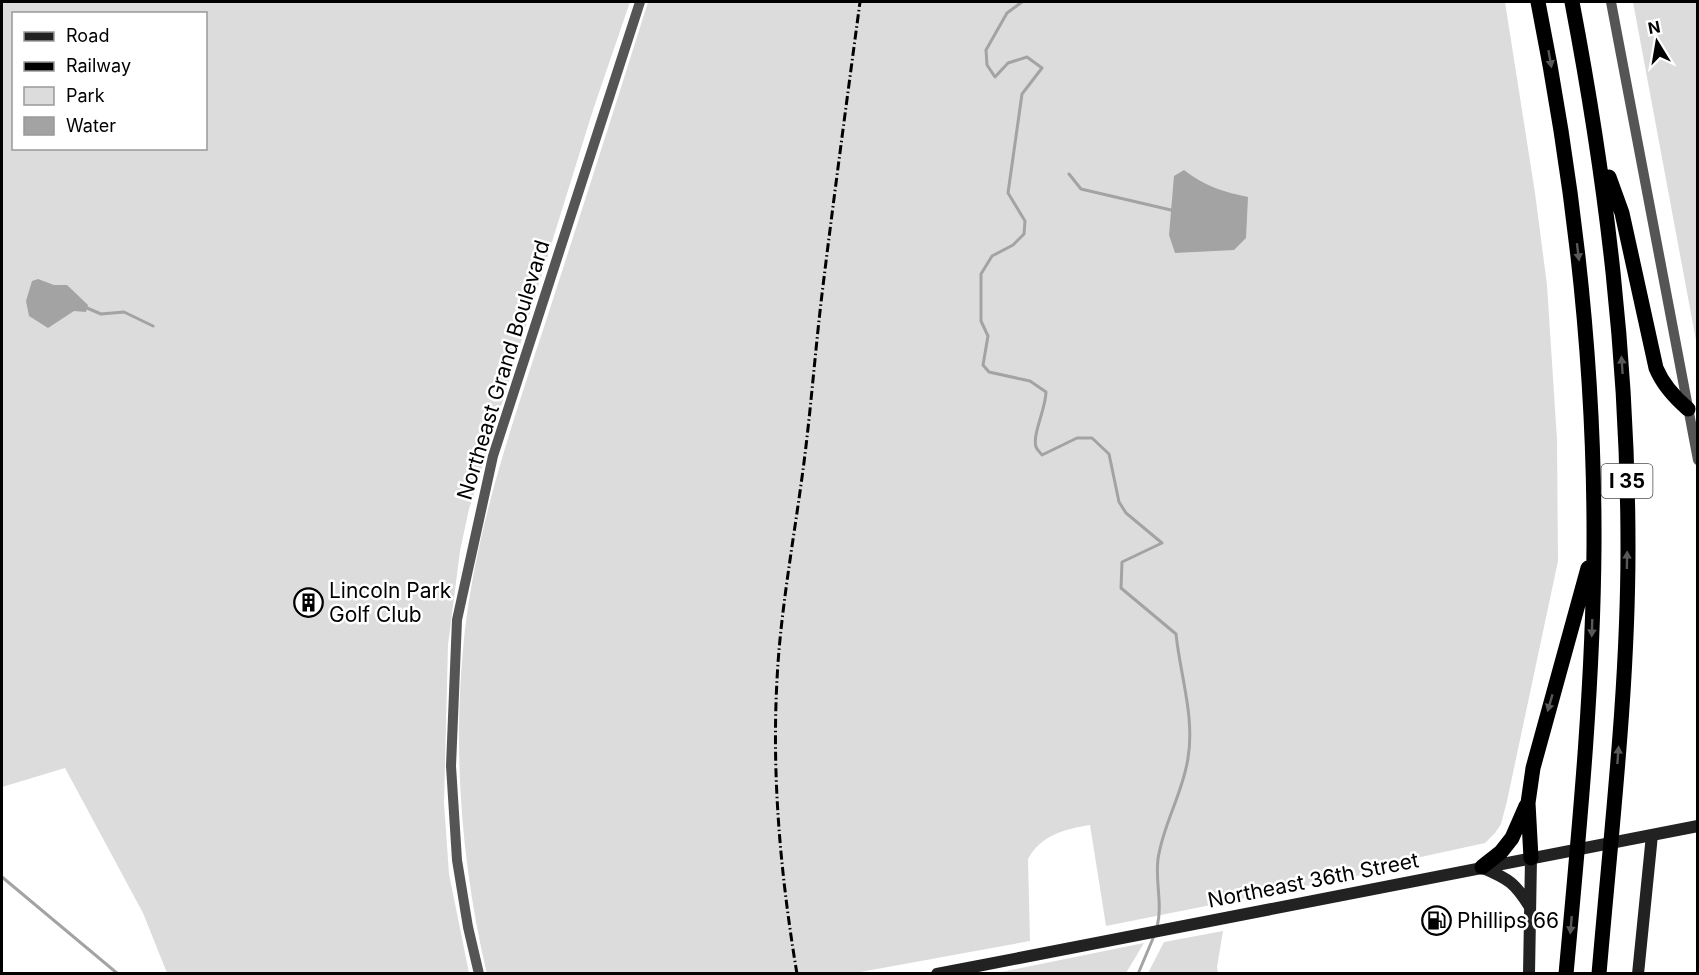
<svg xmlns="http://www.w3.org/2000/svg" width="1699" height="975" font-family="Inter,sans-serif">
  <style>
    .green { fill: #dcdcdc; fill-rule: evenodd }
    .water { fill: #a3a3a3 }
    .lines { fill: none; stroke-linecap: round; stroke-linejoin: round }
    .stream { stroke: #a3a3a3; stroke-width: 3 }
    .tertiary { stroke: #555; stroke-width: 10 }
    .secondary { stroke: #222; stroke-width: 12 }
    .motorway { stroke: #000; stroke-width: 15 }
    .rail { stroke: #000; stroke-width: 3; stroke-dasharray: 9 3 1.5 3; stroke-linecap: butt }
    .oneway { fill: #595959 }
    .labels { text-anchor: middle; dominant-baseline: central; stroke-width: 5; stroke-linejoin: round; paint-order: stroke }
    .shield { fill: #fff; stroke: #4c4c4c; stroke-width: 1.5 }
    .shield-label { font-size: 20px; font-weight: bold; fill: #000 }
    .street-label { font-size: 21px; fill: #000; stroke: #fff }
    .poi-label { font-size: 21px; fill: #000; stroke: #fff; text-anchor: start }
  </style>
  <rect width="100%" height="100%" fill="#fff"/>
  <!-- green -->
  <path class="green" d="M 2,2 L 630,2 L 593,110 L 469,509 L 460,551 L 448,645 L 444,803 L 449,874 L 469,973 L 167,973 L 143,913 L 65,768 L 2,787 ZM 14,14 L 206,14 L 206,148 L 14,148 Z
    M 648,2 L 1505,2 L 1535,193 L 1547,285 L 1557,440 L 1558,561 L 1507,801 L 1501,824 L 1495,833 L 1485,843 L 1416,858 L 1416,864 L 1106,926 L 1090,825 C 1065,829 1041,835 1028,859 L 1030,941 L 855,973 L 487,974 C 462,868 453,757 463,649 C 473,538 509,433 544,327 C 579,219 614,110 648,2 Z
    M 1633,2 L 1697,2 L 1697,346 Z
    M 1223,931 L 1217,967 L 1218,973 L 1148,973 L 1164,942 Z
    M 1144,943 L 1126,973 L 996,973 Z"/>
  <!-- water -->
  <path class="water" d="M 1184,170 C 1204,186 1224,192 1248,197 L 1246,238 L 1234,250 L 1175,253 L 1169,235 L 1174,176 Z
    M 38,279 L 54,285 L 67,285 L 88,305 L 86,312 L 74,311 L 48,328 L 29,316 L 26,301 L 32,281 Z"/>
  <g class="lines">
    <!-- stream -->
    <path class="stream" d="M 1022,2 L 1007,13 L 986,50 L 987,65 L 995,77 L 1008,63 L 1027,57 L 1042,68 L 1022,94 L 1008,193 L 1025,221 L 1024,234 L 1013,245 L 992,256 L 981,274 L 981,321 L 988,336 L 983,365 L 989,372 L 1030,381 L 1046,392 C 1046,408 1032,435 1036,447 C 1037,450 1040,452 1042,455 L 1077,438 L 1092,438 L 1109,454 L 1119,502 L 1126,513 L 1162,543 L 1122,562 L 1121,588 L 1176,634 C 1180,674 1195,717 1188,758 C 1183,793 1163,824 1158,859 C 1155,882 1163,905 1157,927
      M 1697,2 L 1698,2
      M 1069,174 L 1081,189 L 1171,210
      M 87,308 L 101,314 L 124,312 L 153,326
      M 2,877 L 118,974
      M 187,974 L 192,974
      M 1138,974 L 1154,936"/>
    <!-- tertiary -->
    <path class="tertiary" d="M 1611,2 L 1698,460
      M 479,974 L 468,927 L 457,860 L 451,766 L 457,620 L 493,456 L 640,2"/>
    <!-- secondary -->
    <path class="secondary" d="M 1483,868 C 1509,879 1515,883 1530,907
      M 937,974 L 1698,826
      M 1529,974 L 1531,858
      M 1638,974 L 1652,835"/>
    <!-- motorway -->
    <path class="motorway" d="M 1538,2 C 1574,182 1595,363 1594,547 C 1593,690 1579,832 1566,974
      M 1572,2 C 1607,185 1628,361 1628,548 C 1628,690 1611,832 1599,974
      M 1609,177 L 1622,213 L 1656,368 C 1663,385 1674,397 1688,409
      M 1531,858 L 1528,803 L 1533,768 L 1588,568
      M 1482,867 L 1501,852 L 1512,838 L 1526,806"/>
    <!-- rail -->
    <path class="rail" d="M 797,974 C 779,866 770,759 779,650 C 785,582 798,514 806,446 C 812,395 816,344 822,294 C 834,196 847,99 860,2"/>
  </g>
  <!-- one-way arrows -->
  <defs><path id="oneway-solid" d="M-6-.8H1V-3.2L6.5 0L1 3.2V.8H-6Z" transform="scale(1.5)"/></defs>
  <g class="oneway">
    <use href="#oneway-solid" transform="translate(1550 59) rotate(80)"/>
    <use href="#oneway-solid" transform="translate(1578 252) rotate(83)"/>
    <use href="#oneway-solid" transform="translate(1622 365) rotate(-94)"/>
    <use href="#oneway-solid" transform="translate(1627 560) rotate(-89)"/>
    <use href="#oneway-solid" transform="translate(1592 628) rotate(92)"/>
    <use href="#oneway-solid" transform="translate(1550 703) rotate(106)"/>
    <use href="#oneway-solid" transform="translate(1618 755) rotate(-86)"/>
    <use href="#oneway-solid" transform="translate(1571 925) rotate(95)"/>
  </g>
  <!-- icons -->
  <defs>
    <symbol id="building-ring" viewBox="-11 -11 22 22"><circle r="9.5" fill="#fff" stroke="#000" stroke-width="1.5"/><path d="M-4-6H4V6H1V3H-1V6H-4ZM-2.5-4.3h1.7v1.8h-1.7ZM.8-4.3h1.7v1.8H.8ZM-2.5-1h1.7V.8h-1.7ZM.8-1h1.7V.8H.8Z" fill="#000"/></symbol>
    <symbol id="fuel-ring" viewBox="-11 -11 22 22"><circle r="9.5" fill="#fff" stroke="#000" stroke-width="1.5"/><path d="M-5.5-6h7V0h2V4h1.3V-2.5L3-4.5l.8-.8L6-3V5H2.5V1h-1V6h-7ZM-4.2-4.7v3.2H.2V-4.7Z" fill="#000"/></symbol>
  </defs>
  <g fill-rule="evenodd">
    <use href="#building-ring" x="292" y="586" width="33" height="33"/>
    <use href="#fuel-ring" x="1420" y="904" width="33" height="33"/>
  </g>
  <g class="labels">
    <!-- shield labels -->
    <rect class="shield" x="1601.5" y="464" width="51" height="34" rx="4.5"/>
    <g class="shield-label">
      <text x="1627" y="481">I 35</text>
    </g>
    <!-- street labels -->
    <g class="street-label">
      <text transform="translate(503 370) rotate(-73)">Northeast Grand Boulevard</text>
      <text transform="translate(1313 880) rotate(-11)">Northeast 36th Street</text>
    </g>
    <!-- poi labels -->
    <g class="poi-label">
      <text x="329" y="590">Lincoln Park<tspan x="329" dy="24">Golf Club</tspan></text>
      <text x="1457" y="920">Phillips 66</text>
    </g>
  </g>
  <!-- border -->
  <rect width="1699" height="975" fill="none" stroke="#000000" stroke-width="6"/>
  <!-- legend -->
  <rect x="12" y="12" width="195" height="138" fill="#ffffff" stroke="#999999" stroke-width="1.5"/>
  <rect x="24" y="32" width="30" height="9" fill="#222222" stroke="#999999" stroke-width="1.5"/>
  <text x="66" y="42" font-size="18" fill="#000000">Road</text>
  <rect x="24" y="62" width="30" height="9" fill="#000000" stroke="#999999" stroke-width="1.5"/>
  <text x="66" y="72" font-size="18" fill="#000000">Railway</text>
  <rect x="24" y="87" width="30" height="18" fill="#dcdcdc" stroke="#999999" stroke-width="1.5"/>
  <text x="66" y="102" font-size="18" fill="#000000">Park</text>
  <rect x="24" y="117" width="30" height="18" fill="#a3a3a3" stroke="#999999" stroke-width="1.5"/>
  <text x="66" y="132" font-size="18" fill="#000000">Water</text>
  <!-- north arrow -->
  <g transform="translate(1657 42) rotate(349)" stroke="#ffffff" stroke-width="4.5" paint-order="stroke">
  <path d="M0-4.5L10 22L0 15L-10 22Z" fill="#000000"/>
  <text y="-9" font-size="16" font-weight="bold" text-anchor="middle" fill="#000000">N</text>
  </g>
</svg>
